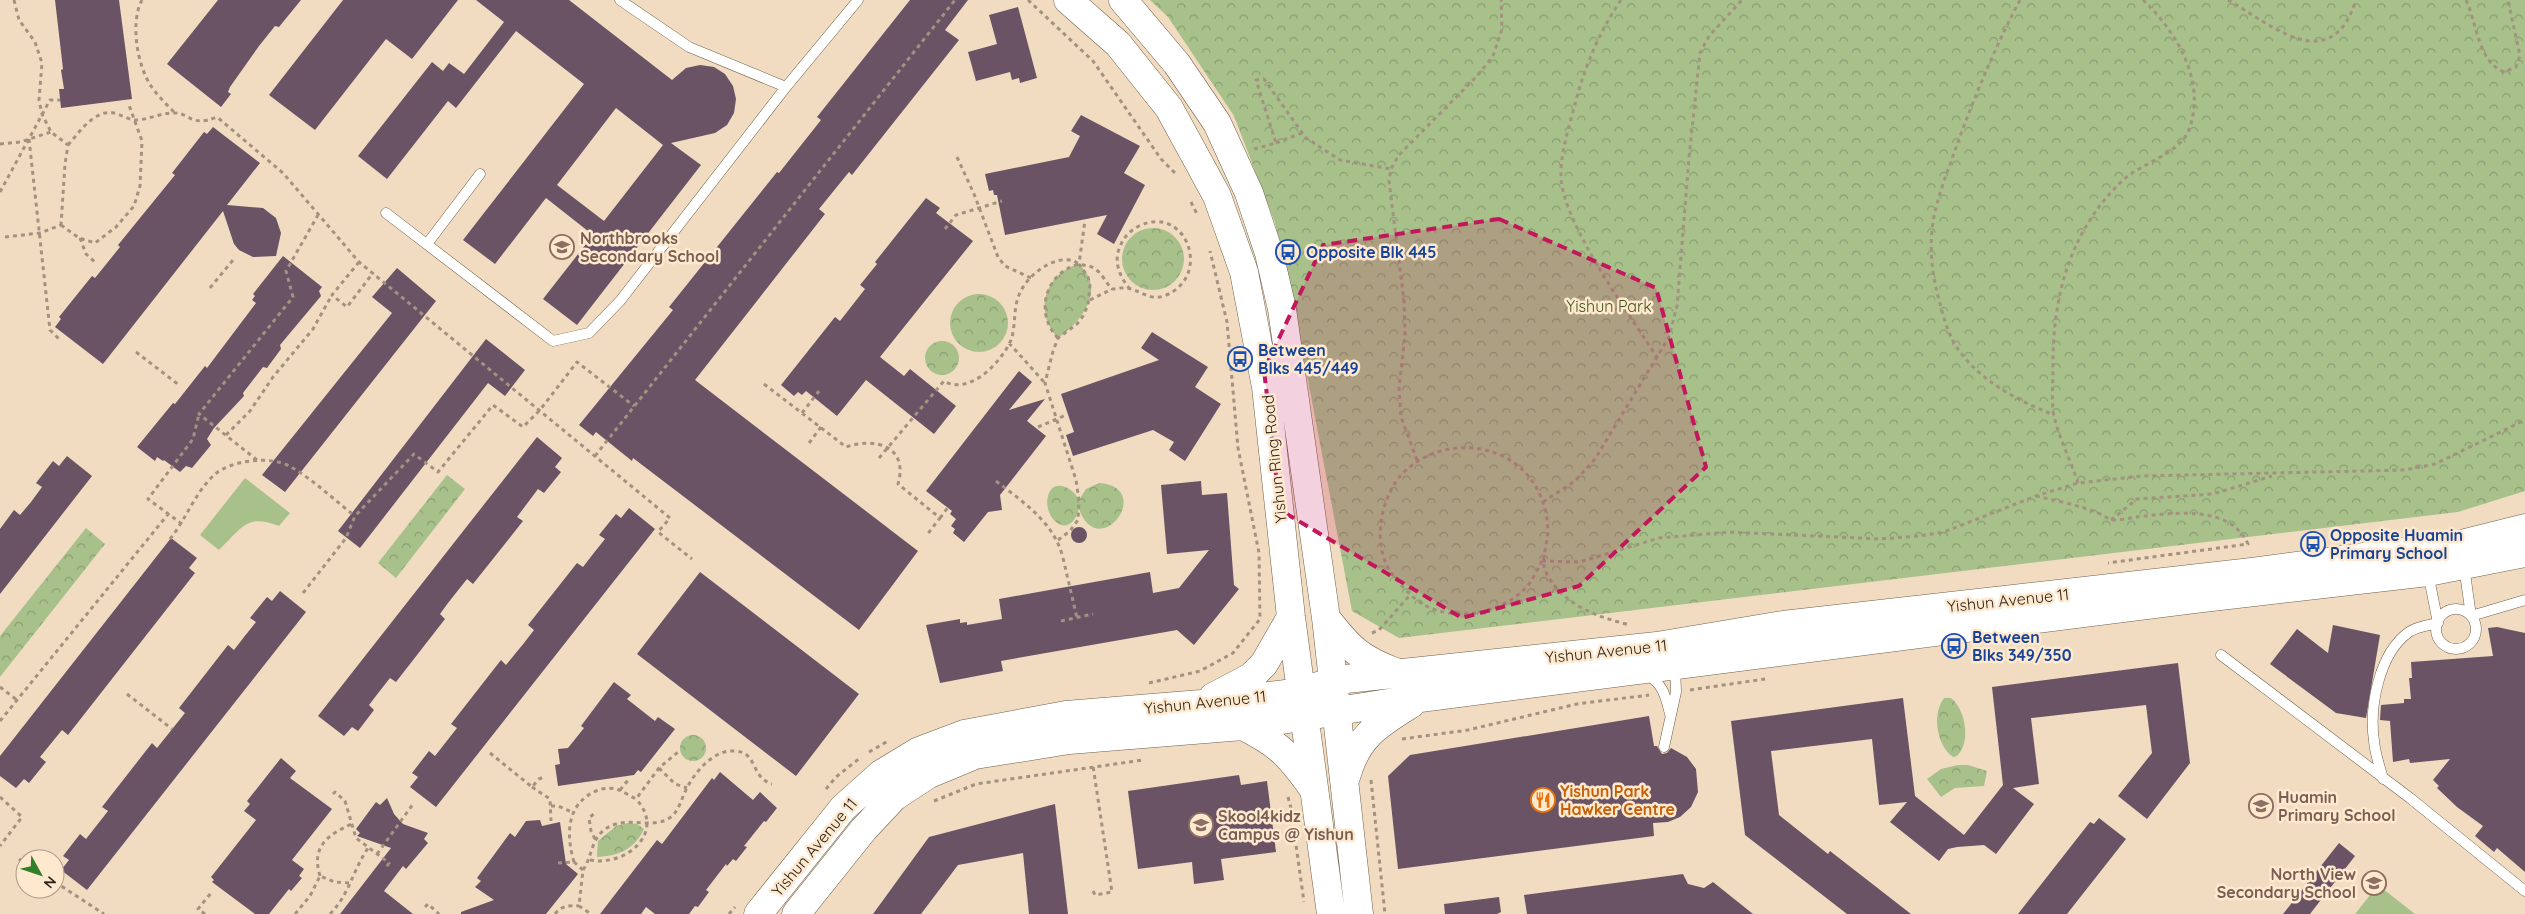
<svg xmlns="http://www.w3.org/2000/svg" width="2525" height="914" font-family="Quicksand,sans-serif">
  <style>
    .grass { fill: #a8c18b }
    .park { fill: url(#park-crowns) }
    .building { fill: #6b5366; fill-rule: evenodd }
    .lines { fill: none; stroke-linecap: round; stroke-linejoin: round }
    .lane-casing { stroke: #715f48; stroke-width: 11 }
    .secondary-casing { stroke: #715f48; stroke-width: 29 }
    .path { stroke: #a2927f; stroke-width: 3; stroke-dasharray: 4 4; stroke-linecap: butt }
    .lane { stroke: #fff; stroke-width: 10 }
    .secondary { stroke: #fff; stroke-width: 28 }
    .marked { fill: #c2185b; fill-opacity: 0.2; stroke: #c2185b; stroke-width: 4; stroke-dasharray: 10 6; stroke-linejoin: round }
    .labels { text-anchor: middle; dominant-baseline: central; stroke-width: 5; stroke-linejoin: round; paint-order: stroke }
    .education-label { font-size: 16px; font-weight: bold; fill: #785e54; stroke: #fee9cf; text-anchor: start }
    .transit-label { font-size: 16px; font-weight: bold; fill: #164399; stroke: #fee9cf; text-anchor: start }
    .park-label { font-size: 16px; fill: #3b521a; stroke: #fee9cf }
    .street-label { font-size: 16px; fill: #2c241a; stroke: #fee9cf }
    .food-label { font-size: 16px; font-weight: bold; fill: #c56008; stroke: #fee9cf; text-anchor: start }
  </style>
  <defs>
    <pattern id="park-crowns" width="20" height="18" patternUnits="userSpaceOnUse" patternTransform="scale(1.25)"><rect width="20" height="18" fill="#a8c18b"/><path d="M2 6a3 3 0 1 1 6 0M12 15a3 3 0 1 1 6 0" fill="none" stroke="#899d71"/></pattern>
  </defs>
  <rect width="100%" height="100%" fill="#f1dcc2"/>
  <!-- grass -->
  <path class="grass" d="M 245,478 L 290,513 L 279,526 C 247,513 242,528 219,550 L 200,535 Z
    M 2378,885 L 2415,914 L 2355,914 Z"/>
  <!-- park -->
  <path class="park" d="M 1150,0 L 2525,0 L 2525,491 L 2458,512 L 1399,638 L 1352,611 L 1297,323 L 1275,223 L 1234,116 L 1168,17 Z
    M1122 259a31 31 0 1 1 62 0a31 31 0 1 1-62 0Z
    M 1079,264 C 1107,290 1081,322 1058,338 C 1033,312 1045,273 1079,264 Z
    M950 323a29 29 0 1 1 58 0a29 29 0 1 1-58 0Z
    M925 358a17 17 0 1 1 34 0a17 17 0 1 1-34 0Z
    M 447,475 L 465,489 L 396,578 L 378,563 Z
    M 1099,483 C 1156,487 1099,564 1079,509 C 1069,543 1042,517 1048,496 C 1053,477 1074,488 1079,500 L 1086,489 Z
    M 86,528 L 105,544 L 0,677 L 0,636 Z
    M 1944,698 L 1951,698 C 1966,710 1971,742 1957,756 L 1953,757 C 1936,745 1932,714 1944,698 Z
    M680 748a13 13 0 1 1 26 0a13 13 0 1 1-26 0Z
    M 1958,765 L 1968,765 L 1987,771 L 1984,786 L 1955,788 L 1941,797 L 1927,779 L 1941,769 Z
    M 628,823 L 637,824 L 644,829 C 634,850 618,856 597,857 L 598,841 L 616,826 Z"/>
  <!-- building -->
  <path class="building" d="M 55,0 L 119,0 L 132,99 L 61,108 L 59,89 L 64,89 L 61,70 L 63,69 Z
    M 218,0 L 301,0 L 279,27 L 275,26 L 259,46 L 230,87 L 228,92 L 231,94 L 221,107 L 167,64 Z
    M 343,0 L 458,0 L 412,59 L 386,39 L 315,130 L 269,95 Z
    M 476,0 L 569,0 L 672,80 L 686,68 L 700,65 L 714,67 L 725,74 L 733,86 L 736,99 L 734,113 L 727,125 L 715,133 L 671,143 L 701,165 L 577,325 L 543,299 L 593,235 L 546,198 L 495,264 L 463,240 L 584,84 L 516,31 L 456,108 L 448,101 L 387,179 L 358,156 L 432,62 L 443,71 L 449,63 L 464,74 L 504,22 ZM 616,108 L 663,145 L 604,221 L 557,185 Z
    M 910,0 L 968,0 L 945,30 L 959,40 L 852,175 L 849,172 L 819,209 L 825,214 L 695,380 L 918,551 L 859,630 L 633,458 L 632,461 L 596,432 L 593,436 L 579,425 L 673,310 L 669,307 L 777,172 L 779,173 L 821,120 L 817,117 Z
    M 1018,7 L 1037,78 L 1020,83 L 1019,78 L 1012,80 L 1010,72 L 976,81 L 968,52 L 997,44 L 989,15 Z
    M 1081,115 L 1140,146 L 1124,173 L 1145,185 L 1114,244 L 1097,234 L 1107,215 L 1005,235 L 997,195 L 994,195 L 993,190 L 989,191 L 985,174 L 1069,157 L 1080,136 L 1071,131 Z
    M 213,127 L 260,163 L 227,205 L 263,208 L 276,218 L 281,233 L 276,256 L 253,257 L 239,250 L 234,244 L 223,211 L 103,364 L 55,327 L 61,319 L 59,317 L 92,276 L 95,278 L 120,247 L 118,245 L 175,175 L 172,173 L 204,132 L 207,134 Z
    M 926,198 L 940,208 L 936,213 L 973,241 L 880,357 L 904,376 L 910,369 L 956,406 L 934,434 L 866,380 L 837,416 L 806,391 L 802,395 L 798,392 L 794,396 L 781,385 L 835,317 L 840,321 L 865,289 L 860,285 L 877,264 L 875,262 Z
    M 283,256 L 322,287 L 319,291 L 321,296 L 280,345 L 281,349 L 267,368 L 263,367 L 243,393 L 244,396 L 214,428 L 207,439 L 211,445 L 192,468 L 186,466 L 180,472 L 164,460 L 163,461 L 157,457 L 155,461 L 137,447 L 173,403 L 175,404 L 205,366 L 207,368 L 256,303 L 252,300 L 255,296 L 253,294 Z
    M 397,268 L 436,301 L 285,492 L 262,475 L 392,313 L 372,297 Z
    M 1152,332 L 1208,367 L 1195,387 L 1221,404 L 1185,461 L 1169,450 L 1174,442 L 1153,430 L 1073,456 L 1066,435 L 1074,432 L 1061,394 L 1159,360 L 1141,348 Z
    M 486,339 L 525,370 L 505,396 L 488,383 L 360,548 L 338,531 Z
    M 1019,371 L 1032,382 L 1009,410 L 1045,399 L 1027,421 L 1046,436 L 1000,495 L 1002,510 L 988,512 L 964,542 L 953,533 L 955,529 L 951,526 L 956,519 L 950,514 L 952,511 L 926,491 Z
    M 537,437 L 562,458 L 555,467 L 561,472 L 544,493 L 538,489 L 517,517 L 523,521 L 473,584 L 467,579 L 448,603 L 440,614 L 445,619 L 396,682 L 390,678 L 379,692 L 369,705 L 374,710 L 358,731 L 352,727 L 344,736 L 318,716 Z
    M 67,456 L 92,476 L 0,594 L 0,529 L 14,510 L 20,515 L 31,502 L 42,487 L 36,483 L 53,461 L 59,466 Z
    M 1201,481 L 1202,495 L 1227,493 L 1234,585 L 1239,589 L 1194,645 L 1177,630 L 1001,661 L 1003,671 L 940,683 L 926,625 L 960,619 L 960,623 L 967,622 L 967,625 L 1002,619 L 999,599 L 1150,572 L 1153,593 L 1179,588 L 1209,550 L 1167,554 L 1161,485 Z
    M 629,508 L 655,529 L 436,807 L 410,787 L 418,777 L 412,773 L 429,751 L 435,756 L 457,728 L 451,724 L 501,660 L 506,665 L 524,643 L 534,630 L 528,625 L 577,563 L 583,567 L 593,554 L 605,539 L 599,535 L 616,514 L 621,518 Z
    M1071 535a8 8 0 1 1 16 0a8 8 0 1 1-16 0Z
    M 171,538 L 197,558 L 189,568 L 195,573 L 68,735 L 62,730 L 40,757 L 46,762 L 29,783 L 24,779 L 16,788 L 0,776 L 0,756 Z
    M 700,572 L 859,694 L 796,776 L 637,654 Z
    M 280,591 L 306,612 L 87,890 L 61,870 L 69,860 L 63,856 L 80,834 L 86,839 L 108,811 L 102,807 L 152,743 L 157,748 L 185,713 L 179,708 L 228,645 L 234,650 L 244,637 L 256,622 L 250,618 L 267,597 L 272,601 Z
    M 2333,625 L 2380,635 L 2366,718 L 2336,713 L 2270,664 L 2297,629 L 2328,653 Z
    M 2497,627 L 2525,633 L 2525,872 L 2497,848 L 2494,852 L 2475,836 L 2483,826 L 2457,807 L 2437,788 L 2439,786 L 2433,780 L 2450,759 L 2410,763 L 2409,759 L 2393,762 L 2390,721 L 2380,720 L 2381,705 L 2404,703 L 2404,699 L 2411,699 L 2409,678 L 2412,678 L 2411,662 L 2493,656 L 2488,628 Z
    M 2178,663 L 2190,763 L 2147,819 L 2118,796 L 2152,753 L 2146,705 L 2031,718 L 2039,784 L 2013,788 L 2034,804 L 1996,854 L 1984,845 L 1957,847 L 1948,849 L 1939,861 L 1890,822 L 1907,802 L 1879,805 L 1872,739 L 1771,751 L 1779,815 L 1828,854 L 1830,851 L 1911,914 L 1847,914 L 1745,835 L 1731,721 L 1903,698 L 1915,796 L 1964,835 L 2003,785 L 1992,687 Z
    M 614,682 L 631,695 L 627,699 L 655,721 L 658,717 L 675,729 L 641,772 L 638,770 L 634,775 L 558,786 L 555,765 L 560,764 L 558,749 L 568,748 L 584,728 L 581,726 Z
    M 1649,716 L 1654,746 L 1657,746 L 1662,754 L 1667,753 L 1671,748 L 1687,757 L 1696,769 L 1698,792 L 1691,807 L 1680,817 L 1668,822 L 1653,823 L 1654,836 L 1398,869 L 1388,776 L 1410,755 Z
    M 281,758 L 296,771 L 290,778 L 332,809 L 292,860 L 304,869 L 299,876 L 302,878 L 291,891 L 289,889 L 269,914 L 255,914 L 212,882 L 214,880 L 211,877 L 256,820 L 244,811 L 250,804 L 247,801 Z
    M 720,772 L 753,800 L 760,792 L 777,808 L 766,822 L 764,821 L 744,846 L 747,847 L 736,861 L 733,859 L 727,866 L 726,864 L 706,890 L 709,892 L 698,907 L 695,906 L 689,914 L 655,914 L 646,907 L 641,914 L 600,914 L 657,840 L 662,844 L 712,778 L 714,780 Z
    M 1239,775 L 1241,785 L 1267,781 L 1276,852 L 1221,859 L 1224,880 L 1194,884 L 1192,862 L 1138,869 L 1128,791 Z
    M 387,798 L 394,814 L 403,824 L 428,833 L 424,839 L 428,843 L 406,869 L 403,866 L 384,891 L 413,914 L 340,914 L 391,848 L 357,836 L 360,833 L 356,829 L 376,802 L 380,805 Z
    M 1055,804 L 1068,914 L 1029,914 L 1023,853 L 958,865 L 921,914 L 873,914 L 929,837 Z
    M 2099,818 L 2126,839 L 2067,914 L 2018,914 L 2090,822 L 2094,824 Z
    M 540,820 L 542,826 L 560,822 L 566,864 L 578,874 L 546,914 L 461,914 L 461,912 L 494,900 L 475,887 L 481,881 L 477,878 L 510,833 L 515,837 L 526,821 Z
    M 2339,843 L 2355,856 L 2310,914 L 2283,914 Z
    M 1683,874 L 1688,884 L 1704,888 L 1713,882 L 1753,914 L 1527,914 L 1524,895 Z
    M 1499,897 L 1501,912 L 1497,914 L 1445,914 L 1444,904 Z"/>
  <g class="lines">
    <defs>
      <path id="lane" d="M 620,0 L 689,47 L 786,87
        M 386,213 L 553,341 L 589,333 L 620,301 L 786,87 L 858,0
        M 427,244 L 480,174
        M 2464,566 L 2471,616 L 2525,600
        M2436 629a20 20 0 1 1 40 0a20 20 0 1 1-40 0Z
        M 2221,655 L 2410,798 L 2525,891
        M 1646,675 C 1663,682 1666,698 1670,714
        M 1664,747 L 1676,692 L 1675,667
        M 2383,779 C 2380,767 2375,754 2374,741 C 2369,707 2379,653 2409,632 C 2416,627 2429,625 2438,623 L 2428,573"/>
      <path id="secondary" d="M 1068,0 L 1118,44 L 1169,108 L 1217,196 L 1244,272 L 1266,387 L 1291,617 L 1331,914
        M 1123,0 L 1177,64 L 1217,123 L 1249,193 L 1269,253 L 1282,309 L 1326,618 L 1359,914
        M 1326,618 C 1350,649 1360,659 1398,673
        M 1213,697 L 1251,677 L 1264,664 L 1291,617
        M 1243,726 C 1279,744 1289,755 1312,787
        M 1346,777 C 1357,737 1377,725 1411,704
        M 758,914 L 843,808 L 881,774 L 919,751 L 964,734 L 1066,715 L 1201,704 L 1286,694 L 1346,679 L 1657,646 L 1783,625 L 2252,572 L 2461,544 L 2525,528
        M 796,914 L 864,829 L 894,797 L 929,774 L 975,755 L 1069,740 L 1243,726 L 1420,698 L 2194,599 L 2428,572 L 2525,553"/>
    </defs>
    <!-- lane casing -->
    <use href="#lane" class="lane-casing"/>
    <!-- secondary casing -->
    <use href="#secondary" class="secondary-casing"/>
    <!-- path -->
    <path class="path" d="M 14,0 L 19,20 L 35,42 L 42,63 L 39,100 L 42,114 L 51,132 L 68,145 L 65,164 L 61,225
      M 142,0 C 130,22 137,65 151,86 C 157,95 166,104 174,112
      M 1028,0 L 1093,61 L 1161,159 L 1177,175
      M 1621,0 C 1599,32 1585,66 1575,104 C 1569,127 1560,154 1561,178 C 1564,226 1631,316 1658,359
      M 2020,0 C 1996,45 1977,91 1959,139 C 1950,166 1938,193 1933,222 C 1929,248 1932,274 1939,300 C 1943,315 1947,330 1954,343 C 1976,379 2016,400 2054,415
      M 2228,0 C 2273,26 2331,78 2356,0
      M 2466,0 C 2477,23 2478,62 2504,72 L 2516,67 L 2520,56 L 2508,0
      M 29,139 L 50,330 L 60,340
      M 1276,143 L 1302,133
      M 0,144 L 20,142 L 51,132
      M 68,145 C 79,133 94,109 114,113 C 120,114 129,120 135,120 C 148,120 160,113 173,113 C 190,112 190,128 217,117 L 283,173 L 359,262 L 670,518 L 658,532 L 692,559
      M 1254,149 L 1276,143 L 1256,80 L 1264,79 L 1306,138 L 1340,160 L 1391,169
      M 957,157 L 974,194 L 998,257 L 1005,266 L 1031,278
      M 0,192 L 50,100 L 60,100
      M 1191,202 L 1197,214
      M 61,225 L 79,238 L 95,243 L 116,227 L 134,206 L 140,186 L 142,141 L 129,105
      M 945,229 L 956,215 L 1002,201
      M 5,237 L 40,233 L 61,225
      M 80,238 L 86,254 L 97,264
      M 359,262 L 332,295 L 347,307 L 373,273
      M 210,288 L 233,260
      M 1090,300 L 1112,289
      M 1058,338 C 1034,313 1045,273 1079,264
      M 1009,343 L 1045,383
      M 136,352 L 179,385
      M 764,384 L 846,447 C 875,437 909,446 898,484 L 940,518 L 926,536
      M 802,413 L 819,391
      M 1038,427 L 1066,415
      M 226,435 L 250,411 L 273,377 L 313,329 L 332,295
      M 809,443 L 821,427
      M 595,456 L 955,0
      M 879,458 L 944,381 C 969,396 1001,363 1011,340 C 1016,326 1013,309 1019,295 C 1026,277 1050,257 1070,260 C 1074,260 1076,263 1080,264 C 1085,266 1090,265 1095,269 C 1102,273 1106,283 1112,289 C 1117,289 1122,287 1127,288 C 1140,290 1149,301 1164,296 C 1214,277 1186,203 1139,226 C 1129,231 1123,238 1119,249 C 1114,263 1120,277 1129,288
      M 257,460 L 199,414 L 293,297 L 286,271 L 318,215
      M 1417,460 L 1401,417 L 1399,388 L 1405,335 L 1404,301 L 1389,181 L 1391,169 L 1398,156 L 1478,75 L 1493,56 L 1502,29 L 1501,0
      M 996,481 C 1024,503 1054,522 1063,558
      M 2078,483 C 2071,461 2059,438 2054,416 C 2051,402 2053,384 2053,370 C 2052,298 2069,232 2122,181 C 2140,164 2178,154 2188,132 C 2208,84 2177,32 2143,0
      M 2036,496 C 2057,501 2080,505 2100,514 C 2103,515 2106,518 2110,519 C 2116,522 2129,518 2136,517 C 2172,513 2230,504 2248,544 L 2108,563
      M 1543,502 L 1575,481 L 1595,459 L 1669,337 L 1677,306 L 1689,158 L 1700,53 L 1709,36 L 1742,0
      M 940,518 L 949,506
      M 2111,520 L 2137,499 L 2213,494 L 2272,476
      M 182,524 L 148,499 L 193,439 L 199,414
      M 170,539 C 186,519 195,493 214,475 C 231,460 271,455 291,467 C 314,480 334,500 355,516
      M 1058,540 L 1070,531 L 1078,520 L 1079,501 L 1076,480 L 1045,383 L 1053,351 L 1058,338 L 1077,324 L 1083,316 L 1088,305 L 1090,285 L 1088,277 L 1079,264 L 1085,220
      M 1063,558 L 1077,618
      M 1542,561 L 1580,562 L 1659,538 L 1730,532 L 1880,539 L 1919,536 L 1944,532 L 2036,496 L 2078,483 L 2142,476 L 2405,470 L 2435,464 L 2525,420
      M 1542,561 C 1538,568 1534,577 1529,584 C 1507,611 1465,621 1433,609 C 1417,603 1406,591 1395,578 C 1370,549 1379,496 1405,471 C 1448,431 1524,443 1543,503 C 1547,514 1549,528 1547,540 C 1545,554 1540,563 1548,576 C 1565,606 1598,617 1630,625
      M 303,593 L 346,538 L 355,516 L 414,454 L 438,472 L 493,405 L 523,427 L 540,410 L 577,362 L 634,406
      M 1061,621 L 1093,614
      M 1372,633 L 1379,630 L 1410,595
      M 1149,683 L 1200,671 L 1233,653 L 1260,619 L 1259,553 L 1238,448 L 1227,322 L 1210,251
      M 0,687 L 17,700
      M 1690,690 L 1765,679
      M 127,694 L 172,729
      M 0,721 L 169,513
      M 1402,739 L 1468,730 L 1577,704 L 1649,695
      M 869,752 L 888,741
      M 490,753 L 532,787 L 539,779 L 544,777
      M 659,768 L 675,784 L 687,788
      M 1371,780 L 1385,914
      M 532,787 L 550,799 L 551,821
      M 826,789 L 836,777 L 860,758
      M 620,790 L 629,779
      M 333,794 L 335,792 L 345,801 L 356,838 L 389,863 L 386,868
      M 0,797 L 22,817 L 0,846
      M 1288,797 L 1292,812
      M 934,801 L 976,784 L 1143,760
      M 551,806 L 558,806 L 572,812
      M 1295,838 L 1304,902
      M 595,839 L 591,831 L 589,818 L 596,812
      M 377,854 L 413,804
      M 19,859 L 25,863
      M 590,860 C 626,867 667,832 636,799
      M 574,862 C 566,835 566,804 596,791 C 603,788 611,787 619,790 C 624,792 630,796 636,799 L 659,768 L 678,752
      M 558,863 L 574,862 L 583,870 L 579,906 L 591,914
      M 583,870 C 592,857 591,840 604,830 C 626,813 654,832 672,816 C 679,810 681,800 685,792 C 693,774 713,749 735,751 C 758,752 750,777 772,784
      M 320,876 C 311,847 327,835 352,824
      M 55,882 L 104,914
      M 1093,891 L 1095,895 L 1112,892 L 1093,766
      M 425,907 L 428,904 L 439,914
      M 205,914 L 198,909 L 211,893
      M 295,914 L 310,896 L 320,876 L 335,882 L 351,883
      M 330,914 C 349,895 353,870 368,848
      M 555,914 C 561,906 569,905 579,906
      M 729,914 L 735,907"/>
    <!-- lane -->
    <use href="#lane" class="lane"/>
    <!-- secondary -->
    <use href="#secondary" class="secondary"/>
  </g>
  <!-- marked area -->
  <path class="marked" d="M 1499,219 L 1656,288 L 1706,467 L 1579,586 L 1462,618 L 1280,510 L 1264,370 L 1323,245 Z"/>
  <!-- icons -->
  <defs>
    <symbol id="school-ring" viewBox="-11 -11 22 22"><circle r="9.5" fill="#fee9cf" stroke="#8d6e63" stroke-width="1.5"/><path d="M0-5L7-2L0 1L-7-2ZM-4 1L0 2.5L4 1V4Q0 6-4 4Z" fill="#8d6e63"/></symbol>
    <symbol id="bus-ring" viewBox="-11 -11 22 22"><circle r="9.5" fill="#fee9cf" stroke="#1a4fb4" stroke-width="1.5"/><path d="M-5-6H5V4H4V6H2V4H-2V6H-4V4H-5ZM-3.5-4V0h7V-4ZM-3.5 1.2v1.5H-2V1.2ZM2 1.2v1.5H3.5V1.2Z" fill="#1a4fb4"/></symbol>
    <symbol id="restaurant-ring" viewBox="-11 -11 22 22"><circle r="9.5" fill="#fee9cf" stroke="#e8710a" stroke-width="1.5"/><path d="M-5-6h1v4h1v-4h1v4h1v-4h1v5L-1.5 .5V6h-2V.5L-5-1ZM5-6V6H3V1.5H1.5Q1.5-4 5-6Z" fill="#e8710a"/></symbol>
  </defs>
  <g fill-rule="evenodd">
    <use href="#school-ring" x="548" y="233" width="28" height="28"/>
    <use href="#bus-ring" x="1274" y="238" width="28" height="28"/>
    <use href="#bus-ring" x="1226" y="345" width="28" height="28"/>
    <use href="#bus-ring" x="2299" y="530" width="28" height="28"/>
    <use href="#bus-ring" x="1940" y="632" width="28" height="28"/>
    <use href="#restaurant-ring" x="1529" y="786" width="28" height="28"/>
    <use href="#school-ring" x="2247" y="792" width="28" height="28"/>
    <use href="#school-ring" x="1187" y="811" width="28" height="28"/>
    <use href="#school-ring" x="2360" y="869" width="28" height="28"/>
  </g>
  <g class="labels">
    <!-- education labels -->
    <g class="education-label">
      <text x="580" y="238">Northbrooks<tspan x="580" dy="18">Secondary School</tspan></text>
      <text x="2278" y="797">Huamin<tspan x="2278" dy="18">Primary School</tspan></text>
      <text x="1218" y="816">Skool4kidz<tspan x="1218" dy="18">Campus @ Yishun</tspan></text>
      <text x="2356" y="874" text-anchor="end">North View<tspan x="2356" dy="18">Secondary School</tspan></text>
    </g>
    <!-- transit labels -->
    <g class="transit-label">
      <text x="1306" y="252">Opposite Blk 445</text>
      <text x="1258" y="350">Between<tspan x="1258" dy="18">Blks 445/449</tspan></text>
      <text x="2330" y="535">Opposite Huamin<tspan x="2330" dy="18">Primary School</tspan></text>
      <text x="1972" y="637">Between<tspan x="1972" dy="18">Blks 349/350</tspan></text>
    </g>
    <!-- park labels -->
    <g class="park-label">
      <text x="1609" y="306">Yishun Park</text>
    </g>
    <!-- street labels -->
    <g class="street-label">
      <text transform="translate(1274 459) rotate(-96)">Yishun Ring Road</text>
      <text transform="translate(2008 600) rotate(-6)">Yishun Avenue 11</text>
      <text transform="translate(1606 651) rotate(-6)">Yishun Avenue 11</text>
      <text transform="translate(1205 702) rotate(-6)">Yishun Avenue 11</text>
      <text transform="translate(814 847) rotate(-50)">Yishun Avenue 11</text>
    </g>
    <!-- food labels -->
    <g class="food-label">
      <text x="1560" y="791">Yishun Park<tspan x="1560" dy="18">Hawker Centre</tspan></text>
    </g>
  </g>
  <!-- north arrow -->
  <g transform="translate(40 874) rotate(130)"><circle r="24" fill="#fee9cf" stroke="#aa9a87"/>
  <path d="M0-4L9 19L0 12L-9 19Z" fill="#317f28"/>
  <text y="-8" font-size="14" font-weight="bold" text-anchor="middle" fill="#2c241a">N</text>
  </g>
</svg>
